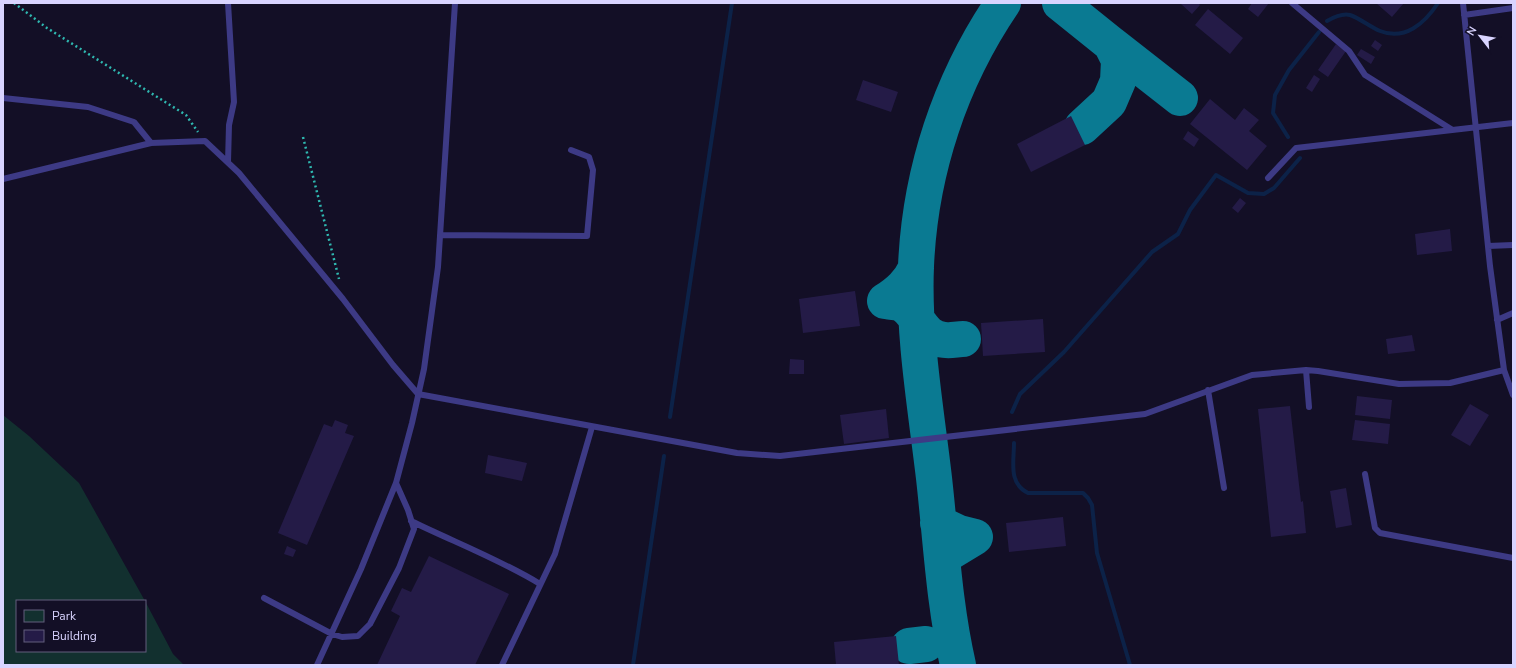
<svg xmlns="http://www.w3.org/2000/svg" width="1516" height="668" font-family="'Nunito Sans',sans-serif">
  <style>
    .green { fill: #12302f }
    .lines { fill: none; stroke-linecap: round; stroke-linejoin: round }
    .stream { stroke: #0c2248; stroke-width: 4 }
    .taxiway { stroke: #0a7a92; stroke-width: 36 }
    .building { fill: #241b47 }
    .path { stroke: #2fb8b0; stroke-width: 2.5; stroke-dasharray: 2 3; stroke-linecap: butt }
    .service { stroke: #3d3a85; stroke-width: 6 }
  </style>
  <rect width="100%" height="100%" fill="#130f26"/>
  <!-- green -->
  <path class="green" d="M 3,415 L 29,436 L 79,483 L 145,601 L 17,601 L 17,651 L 145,651 L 145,601 L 173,654 L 184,665 L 3,665 Z"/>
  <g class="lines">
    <!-- stream -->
    <path class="stream" d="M 1327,21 C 1334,17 1342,13 1350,15 C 1361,19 1370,27 1380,31 C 1405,41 1425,23 1438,3
      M 1288,137 L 1273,113 L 1275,95 L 1289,70 L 1319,32
      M 1012,412 L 1020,394 L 1064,352 L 1152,252 L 1178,234 L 1190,210 L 1216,175 L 1248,193 L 1264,194 L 1274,188 L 1300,158
      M 670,417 L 732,3
      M 1014,443 C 1014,462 1008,483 1028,493 L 1083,493 L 1088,498 L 1092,505 L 1097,553 L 1130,665
      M 633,665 L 664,456"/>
    <!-- taxiway -->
    <path class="taxiway" d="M 1060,3 L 1111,44 L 1119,60 L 1118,81 L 1109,102 L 1082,127
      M 1111,44 L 1180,98
      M 916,268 C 909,283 899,292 885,301 C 892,302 901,302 906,307 C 919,317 923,339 945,340 C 951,341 957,339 963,339
      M 938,523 L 959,533 L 975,537 L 942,557
      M 909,646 L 926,644
      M 958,665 C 944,604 941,540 934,478 C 926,409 913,336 916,266 C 920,172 950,81 1003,3"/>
  </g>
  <!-- building -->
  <path class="building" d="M 1182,3 L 1198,3 L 1200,5 L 1192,14 L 1181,4 Z
    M 1252,3 L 1269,3 L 1258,17 L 1248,9 Z
    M 1376,3 L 1404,3 L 1392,17 Z
    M 1208,9 L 1243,38 L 1230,54 L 1195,25 Z
    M 1375,40 L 1382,45 L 1378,51 L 1371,46 Z
    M 1336,44 L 1346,51 L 1328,77 L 1318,70 Z
    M 1361,49 L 1375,57 L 1371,64 L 1357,55 Z
    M 1314,75 L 1320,79 L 1312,92 L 1306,88 Z
    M 863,80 L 898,92 L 891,112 L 856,100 Z
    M 1210,99 L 1235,120 L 1244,108 L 1259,120 L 1249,131 L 1267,146 L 1247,170 L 1190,124 Z
    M 1071,116 L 1085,145 L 1031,172 L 1017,144 Z
    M 1188,131 L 1199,139 L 1194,147 L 1183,139 Z
    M 1240,198 L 1246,203 L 1238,213 L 1232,208 Z
    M 1450,229 L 1452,251 L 1417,255 L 1415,234 Z
    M 855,291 L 860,326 L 803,333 L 799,299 Z
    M 1043,319 L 1045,352 L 983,356 L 981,323 Z
    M 1412,335 L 1415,351 L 1388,354 L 1386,339 Z
    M 790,359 L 804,360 L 804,374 L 789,374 Z
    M 1357,396 L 1392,400 L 1390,419 L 1355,415 Z
    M 1470,404 L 1489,415 L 1470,446 L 1451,435 Z
    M 1290,406 L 1301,502 L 1303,501 L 1306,533 L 1271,537 L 1258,409 Z
    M 886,409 L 889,438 L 844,444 L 840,415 Z
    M 335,420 L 348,425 L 345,433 L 354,436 L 307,545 L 278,533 L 324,424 L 332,427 Z
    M 1355,420 L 1390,424 L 1388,444 L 1352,440 Z
    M 488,455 L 527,463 L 522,481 L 485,473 Z
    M 1346,488 L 1352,525 L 1336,528 L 1330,491 Z
    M 1063,517 L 1066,546 L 1009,552 L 1006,523 Z
    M 287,546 L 296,550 L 293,557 L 284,554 Z
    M 429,556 L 509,594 L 475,665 L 377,665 L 400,616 L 391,611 L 402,588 L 411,592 Z
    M 896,636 L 899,665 L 836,665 L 834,642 Z"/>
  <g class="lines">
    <!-- path -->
    <path class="path" d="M 14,3 L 47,28 L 186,115 L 198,132
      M 303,137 L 339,279"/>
    <!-- service -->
    <path class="service" d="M 1292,3 L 1349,51 L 1365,75 L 1451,129
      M 1463,3 L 1490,266 L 1504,370 L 1513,395
      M 1464,15 L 1513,8
      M 3,98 L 88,107 L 134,122 L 151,143
      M 228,162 L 229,125 L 234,102 L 228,3
      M 1268,178 L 1296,148 L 1513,123
      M 3,179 L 151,143 L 205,141 L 239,173 L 343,299 L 393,365 L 418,394 L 737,453 L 780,456 L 1145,414 L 1252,375 L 1306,370 L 1318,371 L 1399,384 L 1450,383 L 1504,370
      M 440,235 L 587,236 L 593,170 L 589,157 L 571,150
      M 1488,246 L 1513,245
      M 1497,320 L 1513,313
      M 1306,370 L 1309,407
      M 1208,390 L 1224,488
      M 1365,474 L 1375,528 L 1380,533 L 1513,558
      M 411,521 C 454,542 499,559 540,584
      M 264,598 L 332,634 L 342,637 L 358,636 L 370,624 L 399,568 L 414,529 L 408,510 L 396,483
      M 317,665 L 361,569 L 396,483 L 412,423 L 424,369 L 438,267 L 455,3
      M 502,665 L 555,554 L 592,427"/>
  </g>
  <!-- border -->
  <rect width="1516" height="668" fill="none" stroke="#d9d4ff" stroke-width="8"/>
  <!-- legend -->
  <rect x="16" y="600" width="130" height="52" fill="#130f26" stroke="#625e7d"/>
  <rect x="24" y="610" width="20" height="12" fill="#12302f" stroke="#625e7d"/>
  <text x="52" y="620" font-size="12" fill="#d9d4ff">Park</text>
  <rect x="24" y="630" width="20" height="12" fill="#241b47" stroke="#625e7d"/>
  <text x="52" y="640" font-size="12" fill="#d9d4ff">Building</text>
  <!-- north arrow -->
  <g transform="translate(1480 36) rotate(301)" stroke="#130f26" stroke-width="3" paint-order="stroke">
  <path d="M0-3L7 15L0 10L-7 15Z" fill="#d9d4ff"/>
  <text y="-6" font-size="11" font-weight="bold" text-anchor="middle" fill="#d9d4ff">N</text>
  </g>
</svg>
